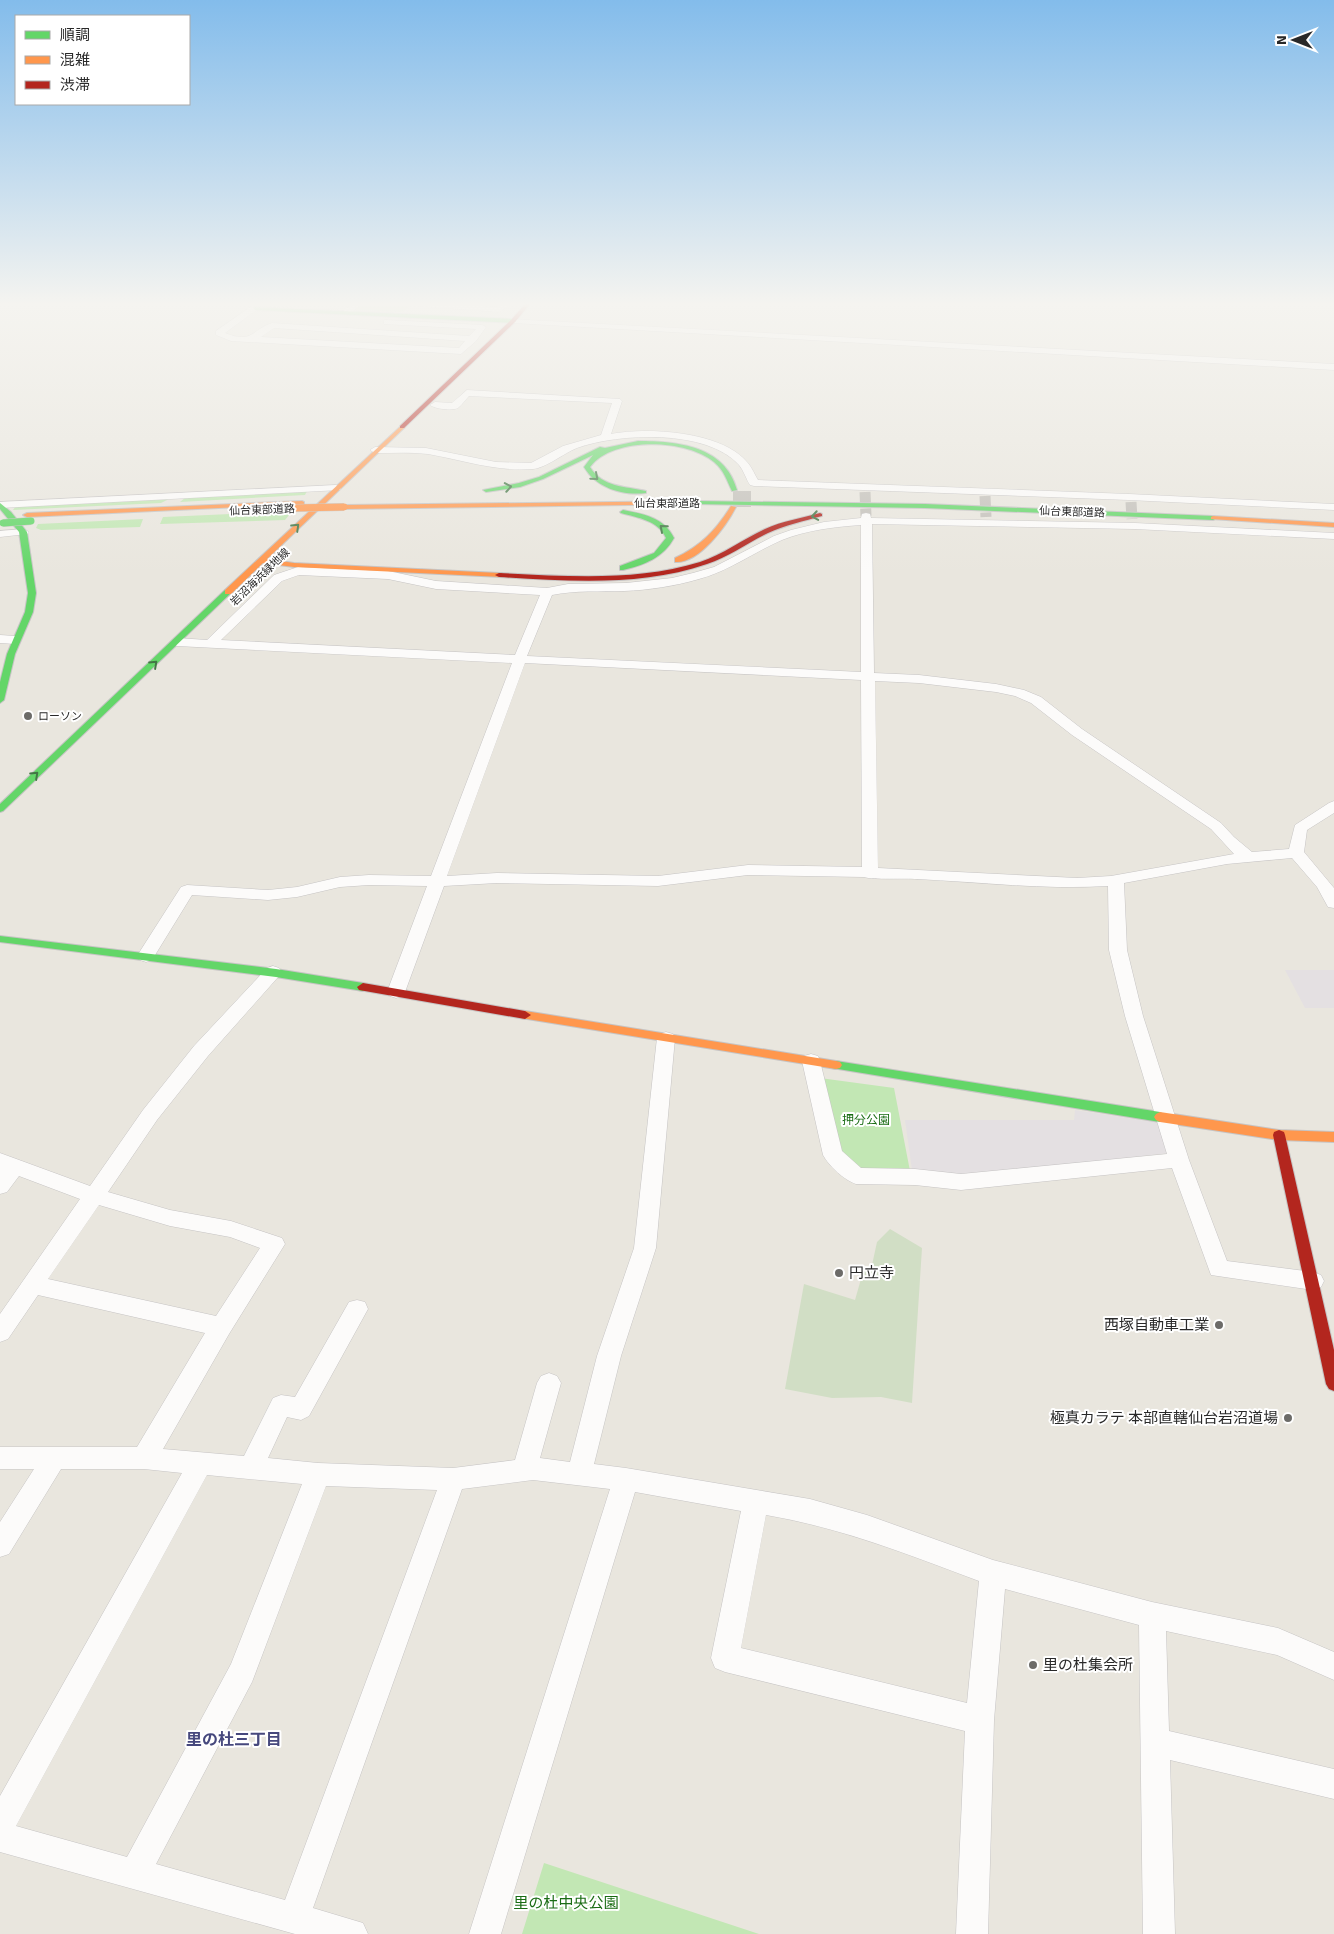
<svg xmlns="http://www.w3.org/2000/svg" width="1334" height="1934" font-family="Signika,'Noto Sans JP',sans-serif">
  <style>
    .industrial { fill: #e4e0e2 }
    .green { fill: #c2e7b4 }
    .cemetery { fill: #d1dec5 }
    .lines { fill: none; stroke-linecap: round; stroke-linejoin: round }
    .street-tunnel { stroke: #c3c0ba; stroke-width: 11; stroke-dasharray: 11 5.5; stroke-linecap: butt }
    .highway-tunnel { stroke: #c3c0ba; stroke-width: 18; stroke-dasharray: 18 9; stroke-linecap: butt }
    .street-casing { stroke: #c6c4c4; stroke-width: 1 }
    .fast-casing { stroke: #c6c4c4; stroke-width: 2 }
    .slow-casing { stroke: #c6c4c4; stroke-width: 2 }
    .jam-casing { stroke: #c6c4c4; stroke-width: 2 }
    .street { fill: #fcfbfa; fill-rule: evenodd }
    .fast { fill: #63d668; fill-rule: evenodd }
    .slow { fill: #ff974d; fill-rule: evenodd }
    .jam { fill: #b3261e; fill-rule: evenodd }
    .fast-bridge-casing { stroke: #c4c3c0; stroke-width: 8; stroke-linecap: butt }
    .slow-bridge-casing { stroke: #c4c3c0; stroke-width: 8; stroke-linecap: butt }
    .fast-bridge { stroke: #63d668; stroke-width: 7 }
    .slow-bridge { stroke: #ff974d; stroke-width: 7 }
    .oneway { stroke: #437745 }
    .poi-dot { fill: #6c6b68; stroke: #fff; stroke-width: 2 }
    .labels { text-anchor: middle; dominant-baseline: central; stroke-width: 4; stroke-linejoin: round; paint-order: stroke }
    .far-street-label { font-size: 11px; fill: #292929; stroke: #fff }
    .far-poi-label { font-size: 11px; fill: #292929; stroke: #fff; text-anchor: start }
    .park-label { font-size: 12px; fill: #1a6c14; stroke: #fff }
    .near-poi-label { font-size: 15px; fill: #292929; stroke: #fff; text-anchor: start }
    .near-park-label { font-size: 15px; fill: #1a6c14; stroke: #fff }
    .near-neighbourhood-label { font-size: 16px; font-weight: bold; fill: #46487d; stroke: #fff }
  </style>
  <rect width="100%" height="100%" fill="#e9e6de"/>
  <!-- industrial -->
  <path class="industrial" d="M 1285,970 L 1334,970 L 1334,1008 L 1305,1008 Z
    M 1075,1110 L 1160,1123 L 1170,1153 L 952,1177 L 912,1170 L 905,1120 L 1074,1120 Z"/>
  <!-- green -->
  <path class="green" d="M 359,304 L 415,304 L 401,312 L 396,312 L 352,309 Z
    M 307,491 L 305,495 L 180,502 L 186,497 Z
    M 169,499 L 161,503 L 13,510 L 16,506 Z
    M 253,513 L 290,514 L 285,520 L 160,524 L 163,517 Z
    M 143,519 L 140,527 L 41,530 L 36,528 L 38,524 Z
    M 820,1078 L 894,1088 L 910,1171 L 855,1171 L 840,1155 Z
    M 544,1863 L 759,1934 L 522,1934 Z"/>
  <!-- cemetery -->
  <path class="cemetery" d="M 890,1229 L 922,1248 L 912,1403 L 881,1397 L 832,1398 L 785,1389 L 804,1284 L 855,1300 L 863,1272 L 872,1265 L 877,1242 Z"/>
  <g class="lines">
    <!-- street-tunnel -->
    <path class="street-tunnel" d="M 865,492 L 866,516
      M 985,496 L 986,517
      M 1131,502 L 1132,519"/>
    <!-- highway-tunnel -->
    <path class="highway-tunnel" d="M 742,491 L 742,507"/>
    <defs>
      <path id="street" d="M 353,304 L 361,304 L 350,314 L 344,314 L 344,310 Z
        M 414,304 L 445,304 L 497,307 L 502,304 L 511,304 L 499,312 L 418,306 Z
        M 252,306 L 259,308 L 225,333 C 253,344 251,330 272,323 L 469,336 L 476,329 L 384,324 L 384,320 L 387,320 L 482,325 L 486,327 L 476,341 L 461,354 L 231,341 L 216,335 L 216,331 ZM 274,328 L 465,341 L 459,348 L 261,337 Z
        M 510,319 L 1334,364 L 1334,370 L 513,323 L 509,321 Z
        M 467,390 L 620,399 L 622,401 L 611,434 C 648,427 722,431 748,463 C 752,468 755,475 758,480 L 1129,494 L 1334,504 L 1334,510 L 1129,500 L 754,486 L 750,485 C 746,479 744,471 739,465 C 707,429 619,433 577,448 C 564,453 546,468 533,469 C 497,472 462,460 428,454 C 411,452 392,453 375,453 L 370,450 L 375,447 L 426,448 L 496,462 L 531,463 L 563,446 L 601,435 L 612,403 L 469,396 C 466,399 462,405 458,408 C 452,411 435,409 430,405 L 435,402 L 452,403 Z
        M 336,485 L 341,488 L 340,490 L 0,508 L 0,502 Z
        M 866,513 L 870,514 L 871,518 L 1135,523 L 1334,533 L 1334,539 L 1135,529 L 872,524 L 874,673 L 919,675 L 996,684 L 1024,690 L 1041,697 L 1082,729 L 1221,823 L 1234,837 L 1252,852 L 1289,849 L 1295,825 L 1329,803 L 1334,801 L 1334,813 L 1307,830 L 1304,852 L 1334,888 L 1334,908 L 1328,907 L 1317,887 L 1292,858 L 1227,864 L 1124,883 L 1127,950 L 1143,1016 L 1189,1160 L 1227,1261 L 1313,1272 L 1321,1275 L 1324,1281 L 1321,1287 L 1313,1290 L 1211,1275 L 1172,1168 L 961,1190 L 915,1185 L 856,1184 C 844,1180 829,1166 823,1155 L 802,1061 L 804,1056 L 811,1054 L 818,1056 L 820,1061 L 842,1151 L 861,1168 L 915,1169 L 961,1174 L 1167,1154 L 1125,1016 L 1109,950 L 1108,886 C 1045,890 980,882 917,879 C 905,878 873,880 864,877 L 748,875 L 658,886 L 497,883 L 444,886 L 405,992 L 402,996 L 396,998 L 390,996 L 387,992 L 427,886 L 369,885 L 340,887 L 297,897 L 268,900 L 192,895 L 152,960 L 146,962 L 140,960 L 137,956 L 181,887 L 187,885 L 268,890 L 297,887 L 340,877 L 369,875 L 431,876 L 512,663 L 177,646 L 171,642 L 177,638 L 207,640 L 274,575 L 298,567 L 388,571 L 436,581 L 547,588 L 568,584 L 626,583 L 672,578 L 693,573 L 714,567 L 774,536 L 791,530 L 824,522 L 861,518 L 862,514 ZM 861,525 L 861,672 L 527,656 L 552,595 C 576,590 600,592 624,591 C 649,590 675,586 699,579 C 729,571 754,552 782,540 C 807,530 834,527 861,525 ZM 299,575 L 388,579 L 436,589 L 540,595 L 515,655 L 221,640 L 282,581 ZM 525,663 L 861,680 L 862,867 L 748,865 L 658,876 L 497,873 L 447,876 ZM 875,681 L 919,683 L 996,692 L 1015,696 L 1031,703 L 1072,735 L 1211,829 L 1234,854 L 1111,876 L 1077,878 L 878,868 Z
        M 23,529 L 29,532 L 27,534 L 0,537 L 0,531 Z
        M 0,635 L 15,636 L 21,640 L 15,644 L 0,643 Z
        M 273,966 L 279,968 L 282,972 L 279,976 L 208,1056 L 157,1120 L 108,1192 L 170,1210 L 231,1221 L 282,1238 L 285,1244 L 229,1334 L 163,1449 L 244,1456 L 273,1398 L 281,1395 L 295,1397 L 349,1302 L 357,1300 L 365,1302 L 368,1309 L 309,1416 L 301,1420 L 287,1417 L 268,1458 L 318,1463 L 453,1468 L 515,1460 L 537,1383 L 541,1376 L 549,1373 L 557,1376 L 561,1383 L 540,1458 L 570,1462 L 597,1356 L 634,1248 L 657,1038 L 659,1034 L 666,1032 L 673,1034 L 675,1038 L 656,1248 L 621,1356 L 594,1464 L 626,1468 L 810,1499 L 867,1515 L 993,1560 L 1152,1602 L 1278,1628 L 1334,1652 L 1334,1680 L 1277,1655 L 1166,1631 L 1169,1731 L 1334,1769 L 1334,1799 L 1170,1760 L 1175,1934 L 1143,1934 L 1139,1625 L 1005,1589 L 994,1720 L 988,1934 L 956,1934 L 965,1731 L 725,1672 L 715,1668 L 711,1658 L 741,1511 L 635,1492 L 501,1934 L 469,1934 L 610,1489 L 533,1480 L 462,1489 L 313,1908 L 363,1923 L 368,1934 L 295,1934 L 0,1852 L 0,1796 L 182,1473 L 144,1469 L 61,1469 L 9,1554 L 0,1557 L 0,1522 L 34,1469 L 0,1469 L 0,1447 L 137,1447 L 205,1333 L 38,1295 L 8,1339 L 0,1342 L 0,1314 L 80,1199 L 19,1176 L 7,1192 L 0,1194 L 0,1153 L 90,1186 L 143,1110 L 194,1046 L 267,968 ZM 99,1205 L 170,1226 L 230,1237 L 260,1248 L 216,1316 L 48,1279 ZM 207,1475 L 302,1484 L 231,1664 L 127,1857 L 16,1826 ZM 326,1486 L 437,1490 L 285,1900 L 156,1864 L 252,1682 ZM 766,1515 C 842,1528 907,1554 979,1581 L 967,1703 L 741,1648 Z"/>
      <path id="fast" d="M 253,307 L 513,319 L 516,321 L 513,323 L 255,310 Z
        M 638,441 C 678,441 725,446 737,490 L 732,491 C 727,481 724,470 714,462 C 687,439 613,436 590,467 C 603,488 625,486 646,491 L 646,493 C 623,496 596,488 584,467 L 593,455 L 543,479 L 520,487 L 486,492 L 483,490 L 519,483 L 539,477 L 600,447 L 605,448 Z
        M 696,501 L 925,504 L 1213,516 L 1217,518 L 1213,520 L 925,508 L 694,504 L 693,503 Z
        M 0,503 L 11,512 L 27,532 L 36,593 L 33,612 L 15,654 L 4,700 L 0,703 L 0,682 L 7,654 L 25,612 L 28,593 L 19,532 L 0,509 Z
        M 623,510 C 643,514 664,517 674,538 C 663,558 644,565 623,570 L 620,570 L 620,566 L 654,553 L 666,538 C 658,520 638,518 621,513 L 620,512 Z
        M 225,590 L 232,592 L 3,811 L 0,812 L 0,804 Z
        M 0,936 L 276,969 L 363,983 L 369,987 L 363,991 L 276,977 L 0,942 Z
        M 836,1061 L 1160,1112 L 1164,1114 L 1166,1117 L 1164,1120 L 1160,1122 L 832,1068 L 830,1065 L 832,1062 Z"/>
      <path id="slow" d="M 402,425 L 405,427 L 404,428 L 267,559 L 294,563 L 499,573 L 502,573 L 502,577 L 294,567 L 263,563 L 231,594 L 225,594 L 225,590 Z
        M 302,501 L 304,502 L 304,504 L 27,517 L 23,515 L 27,513 Z
        M 696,501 L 699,503 L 698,504 L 344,509 L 341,507 L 344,505 Z
        M 731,506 L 736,507 C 727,525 699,564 675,562 L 675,558 C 701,546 716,530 731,506 Z
        M 1213,516 L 1334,523 L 1334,527 L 1211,519 L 1211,517 Z
        M 525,1011 L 836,1061 L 840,1062 L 842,1065 L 840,1068 L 836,1069 L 521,1018 L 519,1015 L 521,1012 Z
        M 1160,1112 L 1279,1130 L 1334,1132 L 1334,1142 L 1279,1140 L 1160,1122 L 1156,1120 L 1154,1117 L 1156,1114 Z"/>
      <path id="jam" d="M 525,304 L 530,304 L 515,322 L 404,428 L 400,428 L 400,426 L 511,320 Z
        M 820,513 L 822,514 L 822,516 C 804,521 785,525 768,533 C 747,543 729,557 707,564 C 640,587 568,581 499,577 L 495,575 L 499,573 C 566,576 635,582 700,562 C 724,554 743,539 765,529 C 782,521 802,518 820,513 Z
        M 363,983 L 525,1011 L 531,1015 L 525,1019 L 359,990 L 357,987 Z
        M 1279,1130 L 1284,1132 L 1285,1135 L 1334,1350 L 1334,1391 L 1329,1389 L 1326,1384 L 1273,1135 L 1274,1132 Z"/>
    </defs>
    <!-- street casing -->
    <use href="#street" class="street-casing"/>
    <!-- fast casing -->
    <use href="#fast" class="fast-casing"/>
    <!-- slow casing -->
    <use href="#slow" class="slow-casing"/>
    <!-- jam casing -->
    <use href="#jam" class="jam-casing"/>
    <!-- street -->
    <use href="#street" class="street"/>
    <!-- fast -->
    <use href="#fast" class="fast"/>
    <!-- slow -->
    <use href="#slow" class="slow"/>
    <!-- jam -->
    <use href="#jam" class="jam"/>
    <defs>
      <path id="fast-bridge" d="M 3,523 L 31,521"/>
      <path id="slow-bridge" d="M 294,508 L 344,507"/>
    </defs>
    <!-- fast-bridge casing -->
    <use href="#fast-bridge" class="fast-bridge-casing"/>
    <!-- slow-bridge casing -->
    <use href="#slow-bridge" class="slow-bridge-casing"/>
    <!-- fast-bridge -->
    <use href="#fast-bridge" class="fast-bridge"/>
    <!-- slow-bridge -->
    <use href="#slow-bridge" class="slow-bridge"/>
  </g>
  <!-- one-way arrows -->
  <defs><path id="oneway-chevron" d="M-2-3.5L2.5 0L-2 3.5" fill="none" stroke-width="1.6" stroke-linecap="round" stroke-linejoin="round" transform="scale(1.25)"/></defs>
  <g class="oneway">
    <use href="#oneway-chevron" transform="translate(595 477) rotate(41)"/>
    <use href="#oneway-chevron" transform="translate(508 487) rotate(-10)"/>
    <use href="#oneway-chevron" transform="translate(815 516) rotate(170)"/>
    <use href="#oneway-chevron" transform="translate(296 527) rotate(-44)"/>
    <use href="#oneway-chevron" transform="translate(663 528) rotate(-139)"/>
    <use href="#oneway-chevron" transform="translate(154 664) rotate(-43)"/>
    <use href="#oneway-chevron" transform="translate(35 775) rotate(-43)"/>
  </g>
  <!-- sky -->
  <linearGradient id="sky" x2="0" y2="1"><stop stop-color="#83bceb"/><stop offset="0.53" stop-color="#f5f4f0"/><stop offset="1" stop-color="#f5f4f0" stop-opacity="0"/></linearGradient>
  <rect width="1334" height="574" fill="url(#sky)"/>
  <!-- markers -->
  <g class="poi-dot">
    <circle cx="28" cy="716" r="5"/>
    <circle cx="839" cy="1273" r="5"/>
    <circle cx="1219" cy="1325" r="5"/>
    <circle cx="1288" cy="1418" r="5"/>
    <circle cx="1033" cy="1665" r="5"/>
  </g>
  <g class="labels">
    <!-- far-street labels -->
    <g class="far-street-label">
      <text x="667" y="503">仙台東部道路</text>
      <text transform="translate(262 510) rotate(-2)">仙台東部道路</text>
      <text transform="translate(1072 512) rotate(2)">仙台東部道路</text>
      <text transform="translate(260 577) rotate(-44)">岩沼海浜緑地線</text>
    </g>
    <!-- far-poi labels -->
    <g class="far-poi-label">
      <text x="38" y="716">ローソン</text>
    </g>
    <!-- park labels -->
    <g class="park-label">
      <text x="866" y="1120">押分公園</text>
    </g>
    <!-- near-poi labels -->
    <g class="near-poi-label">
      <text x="849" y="1273">円立寺</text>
      <text x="1209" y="1325" text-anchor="end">西塚自動車工業</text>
      <text x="1278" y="1418" text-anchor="end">極真カラテ 本部直轄仙台岩沼道場</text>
      <text x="1043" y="1665">里の杜集会所</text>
    </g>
    <!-- near-park labels -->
    <g class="near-park-label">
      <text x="566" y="1903">里の杜中央公園</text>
    </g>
    <!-- near-neighbourhood labels -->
    <g class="near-neighbourhood-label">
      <text x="234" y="1740">里の杜三丁目</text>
    </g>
  </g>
  <!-- legend -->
  <rect x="15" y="15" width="175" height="90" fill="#ffffff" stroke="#a9a9a9"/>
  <rect x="25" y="31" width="25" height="8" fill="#63d668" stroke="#a9a9a9"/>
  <text x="60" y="40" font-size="15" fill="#292929">順調</text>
  <rect x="25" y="56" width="25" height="8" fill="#ff974d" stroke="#a9a9a9"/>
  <text x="60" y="65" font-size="15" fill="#292929">混雑</text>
  <rect x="25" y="81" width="25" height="8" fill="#b3261e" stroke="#a9a9a9"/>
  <text x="60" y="90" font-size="15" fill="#292929">渋滞</text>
  <!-- north arrow -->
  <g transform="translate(1294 40) rotate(270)" stroke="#ffffff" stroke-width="4" paint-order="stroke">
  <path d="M0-4L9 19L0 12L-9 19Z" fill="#292929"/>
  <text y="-8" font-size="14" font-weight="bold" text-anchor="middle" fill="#292929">N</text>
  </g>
</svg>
